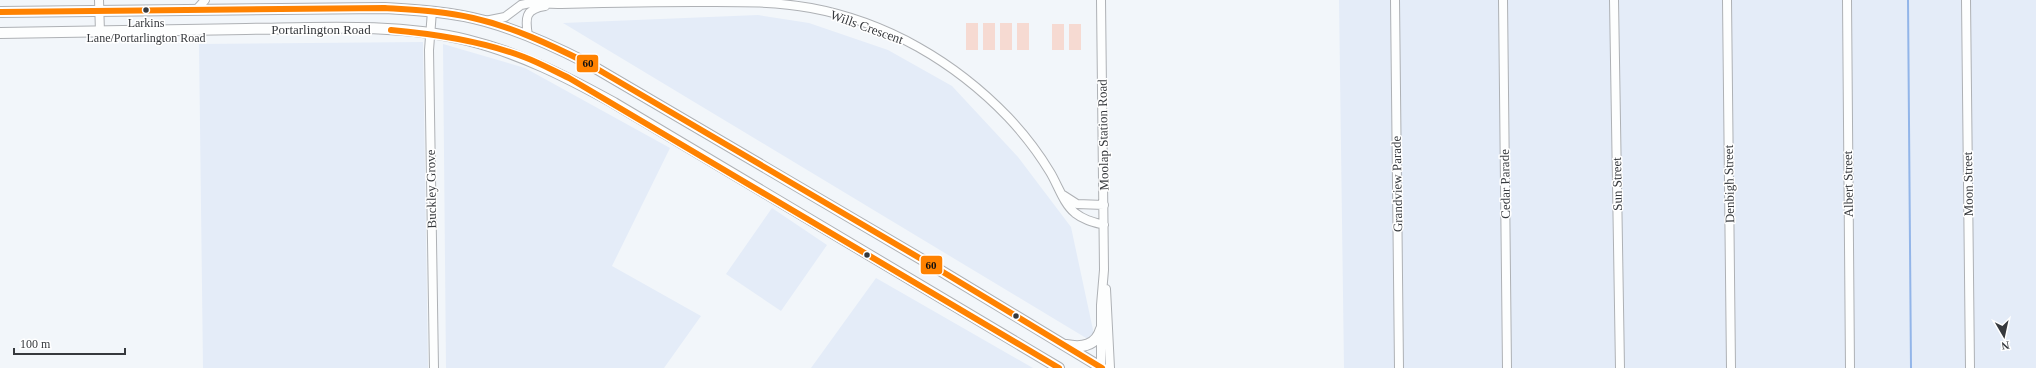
<svg xmlns="http://www.w3.org/2000/svg" width="2036" height="368" font-family="'Times New Roman',serif">
  <style>
    .built { fill: #e4ecf8 }
    .garden { fill: #f6dad2 }
    .lines { fill: none; stroke-linecap: round; stroke-linejoin: round }
    .stream { stroke: #92b5e9; stroke-width: 2 }
    .minor-casing { stroke: #aeb1b5; stroke-width: 10 }
    .major-casing { stroke: #aeb1b5; stroke-width: 12 }
    .minor { stroke: #fdfefe; stroke-width: 8 }
    .major { stroke: #fdfefe; stroke-width: 10 }
    .bus-1-casing { stroke: #fff; stroke-width: 9 }
    .bus-1 { stroke: #ff8200; stroke-width: 6 }
    .bus-dot { fill: #36393d; stroke: #fff; stroke-width: 1.5 }
    .labels { text-anchor: middle; dominant-baseline: central; stroke-width: 3; stroke-linejoin: round; paint-order: stroke }
    .bus-label { font-size: 12px; fill: #36393d; stroke: #fff }
    .street-label { font-size: 13px; fill: #36393d; stroke: #fff }
    .line-badge { stroke: #fff; stroke-width: 1.5 }
    .pale-badge-label { font-size: 11px; text-anchor: middle; font-weight: bold; fill: #111 }
  </style>
  <rect width="100%" height="100%" fill="#f2f6fa"/>
  <!-- built -->
  <path class="built" d="M 1339,0 L 2036,0 L 2036,368 L 1344,368 Z
    M 758,15 L 809,23 L 888,50 L 952,86 L 1018,157 L 1071,227 L 1096,344 L 563,23 Z
    M 423,42 L 428,368 L 203,368 L 199,44 Z
    M 443,44 L 525,68 L 670,148 L 612,266 L 701,316 L 664,368 L 446,368 Z
    M 772,208 L 827,245 L 781,311 L 726,274 Z
    M 876,278 L 1033,368 L 811,368 Z"/>
  <!-- garden -->
  <path class="garden" d="M 966,23 L 978,23 L 978,50 L 966,50 Z
    M 983,23 L 995,23 L 995,50 L 983,50 Z
    M 1000,23 L 1012,23 L 1012,50 L 1000,50 Z
    M 1017,23 L 1029,23 L 1029,50 L 1017,50 Z
    M 1052,24 L 1064,24 L 1064,50 L 1052,50 Z
    M 1069,24 L 1081,24 L 1081,50 L 1069,50 Z"/>
  <g class="lines">
    <!-- stream -->
    <path class="stream" d="M 1908,0 L 1911,368"/>
    <defs>
      <path id="minor" d="M 99,0 L 100,32
        M 1395,0 L 1399,368
        M 1503,0 L 1507,368
        M 1614,0 L 1620,368
        M 1727,0 L 1731,368
        M 1847,0 L 1850,368
        M 1966,0 L 1970,368
        M 197,9 L 205,0
        M 432,11 L 429,50 L 434,368
        M 485,21 L 505,17 L 521,5 L 530,3 L 558,4 C 604,3 649,2 694,2 C 734,2 773,1 811,8 C 887,22 955,62 1008,117 C 1024,134 1038,152 1050,172 C 1058,185 1063,203 1075,213 C 1084,220 1093,222 1104,225
        M 528,36 C 525,18 525,9 545,6
        M 1063,195 L 1077,204 L 1104,205
        M 1106,289 L 1110,368
        M 1101,368 L 1101,305 L 1104,270 L 1101,0"/>
      <path id="major" d="M 0,12 L 385,8 C 419,10 452,12 485,21 C 521,31 554,46 587,63 L 928,263 L 1102,368
        M 0,33 C 82,32 164,31 246,29 C 317,28 398,23 467,40 C 520,53 567,77 614,103 L 1059,368
        M 1066,345 C 1082,348 1096,346 1101,329"/>
    </defs>
    <!-- minor casing -->
    <use href="#minor" class="minor-casing"/>
    <!-- major casing -->
    <use href="#major" class="major-casing"/>
    <!-- minor -->
    <use href="#minor" class="minor"/>
    <!-- major -->
    <use href="#major" class="major"/>
    <defs>
      <path id="bus-1" d="M 0,12 L 385,8 C 415,10 444,11 473,18 C 513,27 551,45 587,63 L 928,263 L 1102,368
        M 391,30 C 436,34 482,41 524,57 C 540,63 554,71 569,78 L 1059,368"/>
    </defs>
    <!-- bus-1 casing -->
    <use href="#bus-1" class="bus-1-casing"/>
    <!-- bus-1 -->
    <use href="#bus-1" class="bus-1"/>
  </g>
  <!-- markers -->
  <g class="bus-dot">
    <circle cx="146" cy="10" r="3.5"/>
    <circle cx="867" cy="255" r="3.5"/>
    <circle cx="1016" cy="316" r="3.5"/>
  </g>
  <g class="labels">
    <!-- bus labels -->
    <g class="bus-label">
      <text x="146" y="23">Larkins<tspan x="146" dy="15">Lane/Portarlington Road</tspan></text>
    </g>
    <!-- street labels -->
    <g class="street-label">
      <text transform="translate(867 27) rotate(20)">Wills Crescent</text>
      <text x="321" y="29">Portarlington Road</text>
      <text transform="translate(1103 135) rotate(-91)">Moolap Station Road</text>
      <text transform="translate(1397 184) rotate(-91)">Grandview Parade</text>
      <text transform="translate(1505 184) rotate(-91)">Cedar Parade</text>
      <text transform="translate(1617 184) rotate(-91)">Sun Street</text>
      <text transform="translate(1729 184) rotate(-91)">Denbigh Street</text>
      <text transform="translate(1848 184) rotate(-91)">Albert Street</text>
      <text transform="translate(1968 184) rotate(-91)">Moon Street</text>
      <text transform="translate(431 189) rotate(-91)">Buckley Grove</text>
    </g>
  </g>
  <g class="line-badge">
    <rect x="576" y="54" width="23" height="19" rx="4" fill="#ff8200"/>
    <rect x="920" y="255" width="23" height="20" rx="4" fill="#ff8200"/>
  </g>
  <g class="pale-badge-label">
    <text x="588" y="67">60</text>
    <text x="931" y="269">60</text>
  </g>
  <!-- north arrow -->
  <g transform="translate(2004 336) rotate(171)" stroke="#ffffff" stroke-width="3" paint-order="stroke">
  <path d="M0-3L7 15L0 10L-7 15Z" fill="#36393d"/>
  <text y="-6" font-size="11" font-weight="bold" text-anchor="middle" fill="#36393d">N</text>
  </g>
  <!-- scale -->
  <path d="M14 348v6h111v-6" fill="none" stroke="#36393d" stroke-width="2"/>
  <text x="20" y="348" font-size="12" fill="#36393d" stroke="#ffffff" stroke-width="3" paint-order="stroke">100 m</text>
</svg>
